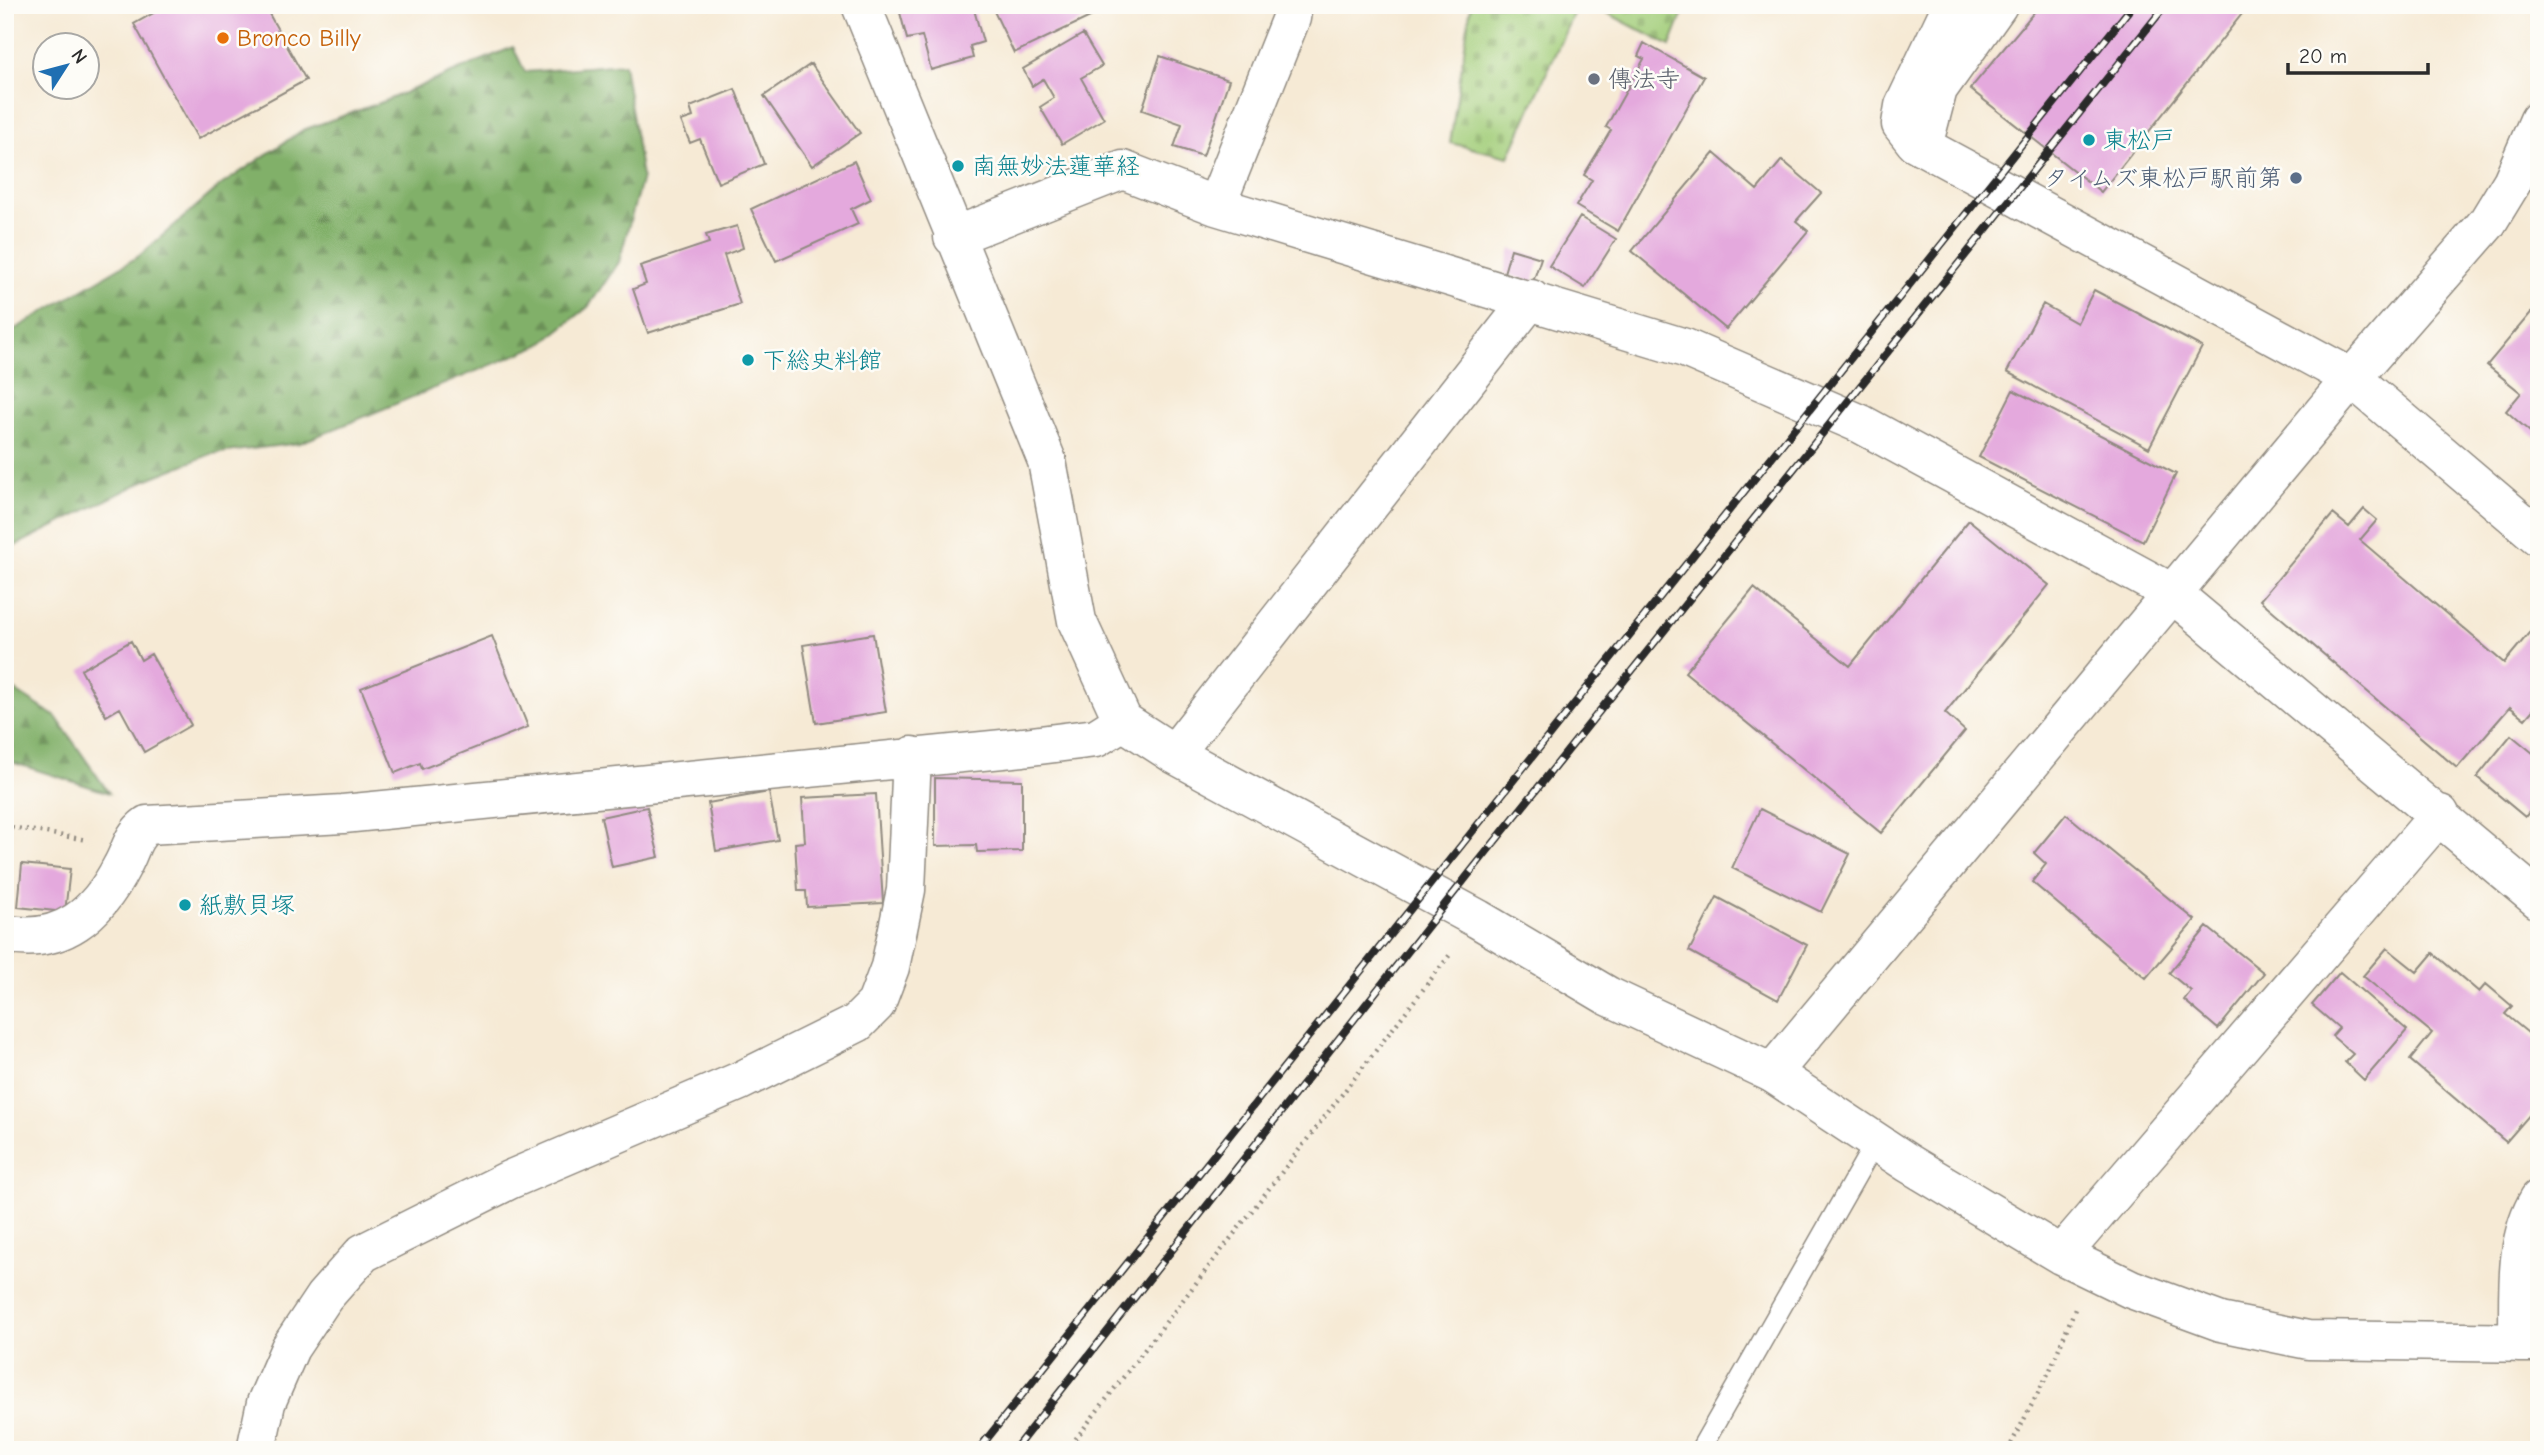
<svg xmlns="http://www.w3.org/2000/svg" width="2544" height="1455" font-family="'Comic Neue','Klee One',sans-serif">
  <style>
    .forest { fill: url(#forest-firs); stroke: #566e4a; stroke-width: 2 }
    .cemetery { fill: url(#cemetery-stones); stroke: #667c52; stroke-width: 2 }
    .building { fill: #e4a9dd }
    .lines { fill: none; stroke-linecap: round; stroke-linejoin: round }
    .lane-casing { stroke: #908a80; stroke-width: 22 }
    .street-casing { stroke: #908a80; stroke-width: 41 }
    .secondary-casing { stroke: #908a80; stroke-width: 41 }
    .path { stroke: #908a80; stroke-width: 4.5; stroke-dasharray: 2 5; stroke-linecap: butt }
    .lane { stroke: #fff; stroke-width: 19 }
    .street { stroke: #fff; stroke-width: 38 }
    .secondary { stroke: #fff; stroke-width: 38 }
    .rail-casing { stroke: #2b2b2b; stroke-width: 8 }
    .rail { stroke: #fdfcf7; stroke-width: 5; stroke-dasharray: 16; stroke-linecap: butt }
    .food-dot { fill: #e8710a; stroke: #fdfcf7; stroke-width: 2.5 }
    .worship-dot { fill: #6b7280; stroke: #fdfcf7; stroke-width: 2.5 }
    .culture-dot { fill: #0f9aa8; stroke: #fdfcf7; stroke-width: 2.5 }
    .service-dot { fill: #5c6f8a; stroke: #fdfcf7; stroke-width: 2.5 }
    .labels { text-anchor: middle; dominant-baseline: central; stroke-width: 5; stroke-linejoin: round; paint-order: stroke }
    .food-label { font-size: 24px; fill: #c56008; stroke: #fdfcf7; text-anchor: start }
    .worship-label { font-size: 24px; fill: #5b616d; stroke: #fdfcf7; text-anchor: start }
    .culture-label { font-size: 24px; fill: #0d838f; stroke: #fdfcf7; text-anchor: start }
    .service-label { font-size: 24px; fill: #4e5e75; stroke: #fdfcf7; text-anchor: end }
  </style>
  <defs>
    <pattern id="forest-firs" width="22" height="20" patternUnits="userSpaceOnUse" patternTransform="scale(1.75)"><rect width="22" height="20" fill="#81b069"/><path d="M5 1l3.5 6h-7zM16 11l3.5 6h-7z" fill="#6a8f57"/></pattern>
    <pattern id="cemetery-stones" width="16" height="16" patternUnits="userSpaceOnUse" patternTransform="scale(1.75)"><rect width="16" height="16" fill="#a2cd79"/><path d="M2 7V4a2 2 0 0 1 4 0v3zM10 15v-3a2 2 0 0 1 4 0v3z" fill="#8cb069"/></pattern>
  </defs>
  <rect width="100%" height="100%" fill="#fdfcf7"/>
  <filter id="ink" filterUnits="userSpaceOnUse"><feTurbulence type="fractalNoise" baseFrequency=".0143" numOctaves="2"/><feDisplacementMap in="SourceGraphic" scale="14" xChannelSelector="R" yChannelSelector="G"/><feConvolveMatrix kernelMatrix="1 2 1 2 8 2 1 2 1" color-interpolation-filters="sRGB"/></filter>
  <filter id="wash" filterUnits="userSpaceOnUse"><feTurbulence type="fractalNoise" baseFrequency=".00686" numOctaves="4" result="noise"/><feDisplacementMap in="SourceGraphic" scale="28" xChannelSelector="R" yChannelSelector="G"/><feGaussianBlur stdDeviation="1.57" result="paint"/><feColorMatrix in="noise" values="0 0 0 0 0 0 0 0 0 0 0 0 0 0 0 0 0 1.4 0 .05"/><feComposite in="paint" operator="in"/></filter>
  <g filter="url(#wash)">
    <rect width="100%" height="100%" fill="#f6ead5"/>
    <!-- forest -->
    <path class="forest" d="M 513,47 L 525,72 L 624,64 L 642,177 L 619,262 L 588,307 L 540,345 L 300,443 L 211,454 L 148,479 L 5,551 L 5,335 L 139,256 L 221,185 L 303,130 L 385,101 Z
      M 5,684 L 56,717 L 109,793 L 5,760 Z"/>
    <!-- cemetery -->
    <path class="cemetery" d="M 1471,5 L 1577,5 L 1509,157 L 1450,143 Z
      M 1592,5 L 1686,5 L 1670,46 Z"/>
    <g id="blocks">
      <!-- building -->
      <path class="building" d="M 168,5 L 264,5 L 306,80 L 198,139 L 134,24 Z
        M 898,5 L 960,5 L 961,9 L 973,6 L 983,42 L 970,46 L 973,58 L 931,70 L 922,36 L 907,39 Z
        M 991,5 L 1105,5 L 1107,9 L 1014,53 Z
        M 2040,5 L 2249,5 L 2101,192 L 1970,89 Z
        M 1083,34 L 1102,66 L 1081,78 L 1104,119 L 1062,144 L 1040,107 L 1054,98 L 1043,79 L 1032,86 L 1023,69 Z
        M 1644,43 L 1704,77 L 1618,231 L 1576,206 L 1592,180 L 1584,175 L 1611,130 L 1606,127 L 1644,59 L 1638,56 Z
        M 1160,56 L 1229,80 L 1203,156 L 1174,147 L 1182,124 L 1142,110 Z
        M 811,64 L 860,133 L 812,166 L 764,96 Z
        M 735,89 L 764,164 L 718,183 L 700,139 L 690,143 L 681,121 L 693,117 L 690,107 Z
        M 1714,153 L 1757,190 L 1782,160 L 1821,193 L 1796,221 L 1808,231 L 1726,329 L 1632,251 Z
        M 854,161 L 871,199 L 851,209 L 858,224 L 776,261 L 751,209 Z
        M 1580,217 L 1616,239 L 1585,288 L 1549,266 Z
        M 737,226 L 743,248 L 724,255 L 740,304 L 648,333 L 633,289 L 646,284 L 640,266 L 709,243 L 706,235 Z
        M 1511,249 L 1541,258 L 1533,282 L 1504,273 Z
        M 2094,290 L 2202,347 L 2149,448 L 2007,372 L 2043,304 L 2077,323 Z
        M 2539,303 L 2539,435 L 2537,438 L 2506,411 L 2521,393 L 2487,365 Z
        M 2013,390 L 2176,474 L 2143,541 L 1979,457 Z
        M 2364,509 L 2377,520 L 2360,540 L 2504,663 L 2539,621 L 2539,703 L 2525,719 L 2510,707 L 2457,768 L 2260,600 L 2333,514 L 2349,527 Z
        M 1969,520 L 2049,585 L 1945,713 L 1965,731 L 1881,833 L 1685,672 L 1754,588 L 1850,666 Z
        M 873,634 L 886,712 L 816,723 L 803,645 Z
        M 492,636 L 528,727 L 422,769 L 420,763 L 395,773 L 361,688 Z
        M 131,641 L 141,660 L 151,654 L 191,725 L 144,752 L 120,708 L 106,716 L 81,670 Z
        M 2511,735 L 2539,758 L 2539,801 L 2525,817 L 2477,777 Z
        M 935,778 L 1022,780 L 1022,851 L 977,852 L 976,845 L 935,846 Z
        M 769,792 L 778,840 L 716,851 L 708,803 Z
        M 876,794 L 883,903 L 807,907 L 806,891 L 798,891 L 795,843 L 805,842 L 802,798 Z
        M 647,807 L 659,857 L 612,867 L 601,817 Z
        M 1760,809 L 1850,854 L 1821,912 L 1732,868 Z
        M 2066,814 L 2195,920 L 2146,978 L 2032,882 L 2046,864 L 2034,853 Z
        M 22,864 L 70,869 L 65,912 L 18,907 Z
        M 1717,897 L 1807,945 L 1778,1000 L 1689,951 Z
        M 2207,927 L 2264,973 L 2218,1029 L 2184,1000 L 2191,991 L 2169,973 Z
        M 2387,948 L 2417,972 L 2433,953 L 2479,992 L 2486,984 L 2512,1006 L 2505,1014 L 2539,1042 L 2539,1104 L 2506,1142 L 2410,1060 L 2432,1033 L 2363,976 Z
        M 2340,972 L 2407,1030 L 2364,1080 L 2345,1062 L 2353,1054 L 2332,1036 L 2339,1028 L 2312,1005 Z"/>
    </g>
  </g>
  <g filter="url(#ink)">
    <use href="#blocks" fill-opacity="0" stroke="#908a80" stroke-width="2"/>
    <g class="lines">
      <defs>
        <path id="lane" d="M 1700,1450 L 1876,1141"/>
        <path id="street" d="M 861,5 L 1047,461 L 1077,621 L 1123,721 L 1174,754 L 1478,919 L 1608,996 L 1772,1073 L 1908,1163 L 2061,1255 L 2131,1289 L 2221,1322 L 2308,1340 L 2539,1343
          M 1923,146 L 1938,89 L 1998,5
          M 1216,206 L 1291,18 L 1293,5
          M 953,237 L 1123,170 L 1216,206 L 1685,348 L 1861,424 L 2172,593 L 2539,900
          M 1174,754 L 1531,299
          M 5,934 C 62,946 98,913 122,866 C 131,850 132,836 147,825 L 343,814 L 1023,747 L 1096,738 L 1123,721
          M 2061,1255 L 2440,814
          M 2518,1343 C 2519,1294 2513,1242 2539,1199
          M 256,1450 L 266,1403 L 290,1348 L 324,1297 L 363,1253 L 509,1180 L 740,1081 L 857,1023 L 876,1004 L 890,967 L 906,890 L 912,756"/>
        <path id="secondary" d="M 1952,5 L 1904,106 L 1901,124 L 1915,142 L 2352,378 L 2539,537
          M 1772,1073 L 2352,378 L 2487,223 L 2512,182 L 2539,120"/>
      </defs>
      <!-- lane casing -->
      <use href="#lane" class="lane-casing"/>
      <!-- street casing -->
      <use href="#street" class="street-casing"/>
      <!-- secondary casing -->
      <use href="#secondary" class="secondary-casing"/>
      <!-- path -->
      <path class="path" d="M 5,826 L 87,840
        M 1067,1450 L 1452,952
        M 2008,1450 L 2050,1370 L 2075,1309"/>
      <!-- lane -->
      <use href="#lane" class="lane"/>
      <!-- street -->
      <use href="#street" class="street"/>
      <!-- secondary -->
      <use href="#secondary" class="secondary"/>
      <defs>
        <path id="rail" d="M 978,1450 L 2133,5
          M 1014,1450 L 1476,865 L 2166,5"/>
      </defs>
      <!-- rail casing -->
      <use href="#rail" class="rail-casing"/>
      <!-- rail -->
      <use href="#rail" class="rail"/>
    </g>
  </g>
  <!-- markers -->
  <circle class="food-dot" cx="223" cy="38" r="7"/>
  <circle class="worship-dot" cx="1594" cy="79" r="7"/>
  <g class="culture-dot">
    <circle cx="2089" cy="140" r="7"/>
    <circle cx="958" cy="166" r="7"/>
    <circle cx="748" cy="360" r="7"/>
    <circle cx="185" cy="905" r="7"/>
  </g>
  <circle class="service-dot" cx="2296" cy="178" r="7"/>
  <g class="labels">
    <!-- food labels -->
    <g class="food-label">
      <text x="237" y="38">Bronco Billy</text>
    </g>
    <!-- worship labels -->
    <g class="worship-label">
      <text x="1608" y="79">傳法寺</text>
    </g>
    <!-- culture labels -->
    <g class="culture-label">
      <text x="2103" y="140">東松戸</text>
      <text x="972" y="166">南無妙法蓮華経</text>
      <text x="762" y="360">下総史料館</text>
      <text x="199" y="905">紙敷貝塚</text>
    </g>
    <!-- service labels -->
    <g class="service-label">
      <text x="2282" y="178">タイムズ東松戸駅前第</text>
    </g>
  </g>
  <!-- margin -->
  <rect width="2544" height="1455" fill="none" stroke="#fdfcf7" stroke-width="28"/>
  <!-- north arrow -->
  <g transform="translate(66 66) rotate(54)"><circle r="33" fill="#fdfcf7" stroke="#a9a8a5" stroke-width="2"/>
  <path d="M0-5L12 26L0 18L-12 26Z" fill="#1f6fb2"/>
  <text y="-10" font-size="19" font-weight="bold" text-anchor="middle" fill="#2b2b2b">N</text>
  </g>
  <!-- scale -->
  <path d="M2288 63v10h140v-10" fill="none" stroke="#2b2b2b" stroke-width="3.5"/>
  <text x="2299" y="63" font-size="21" fill="#2b2b2b" stroke="#fdfcf7" stroke-width="5" paint-order="stroke">20 m</text>
</svg>
